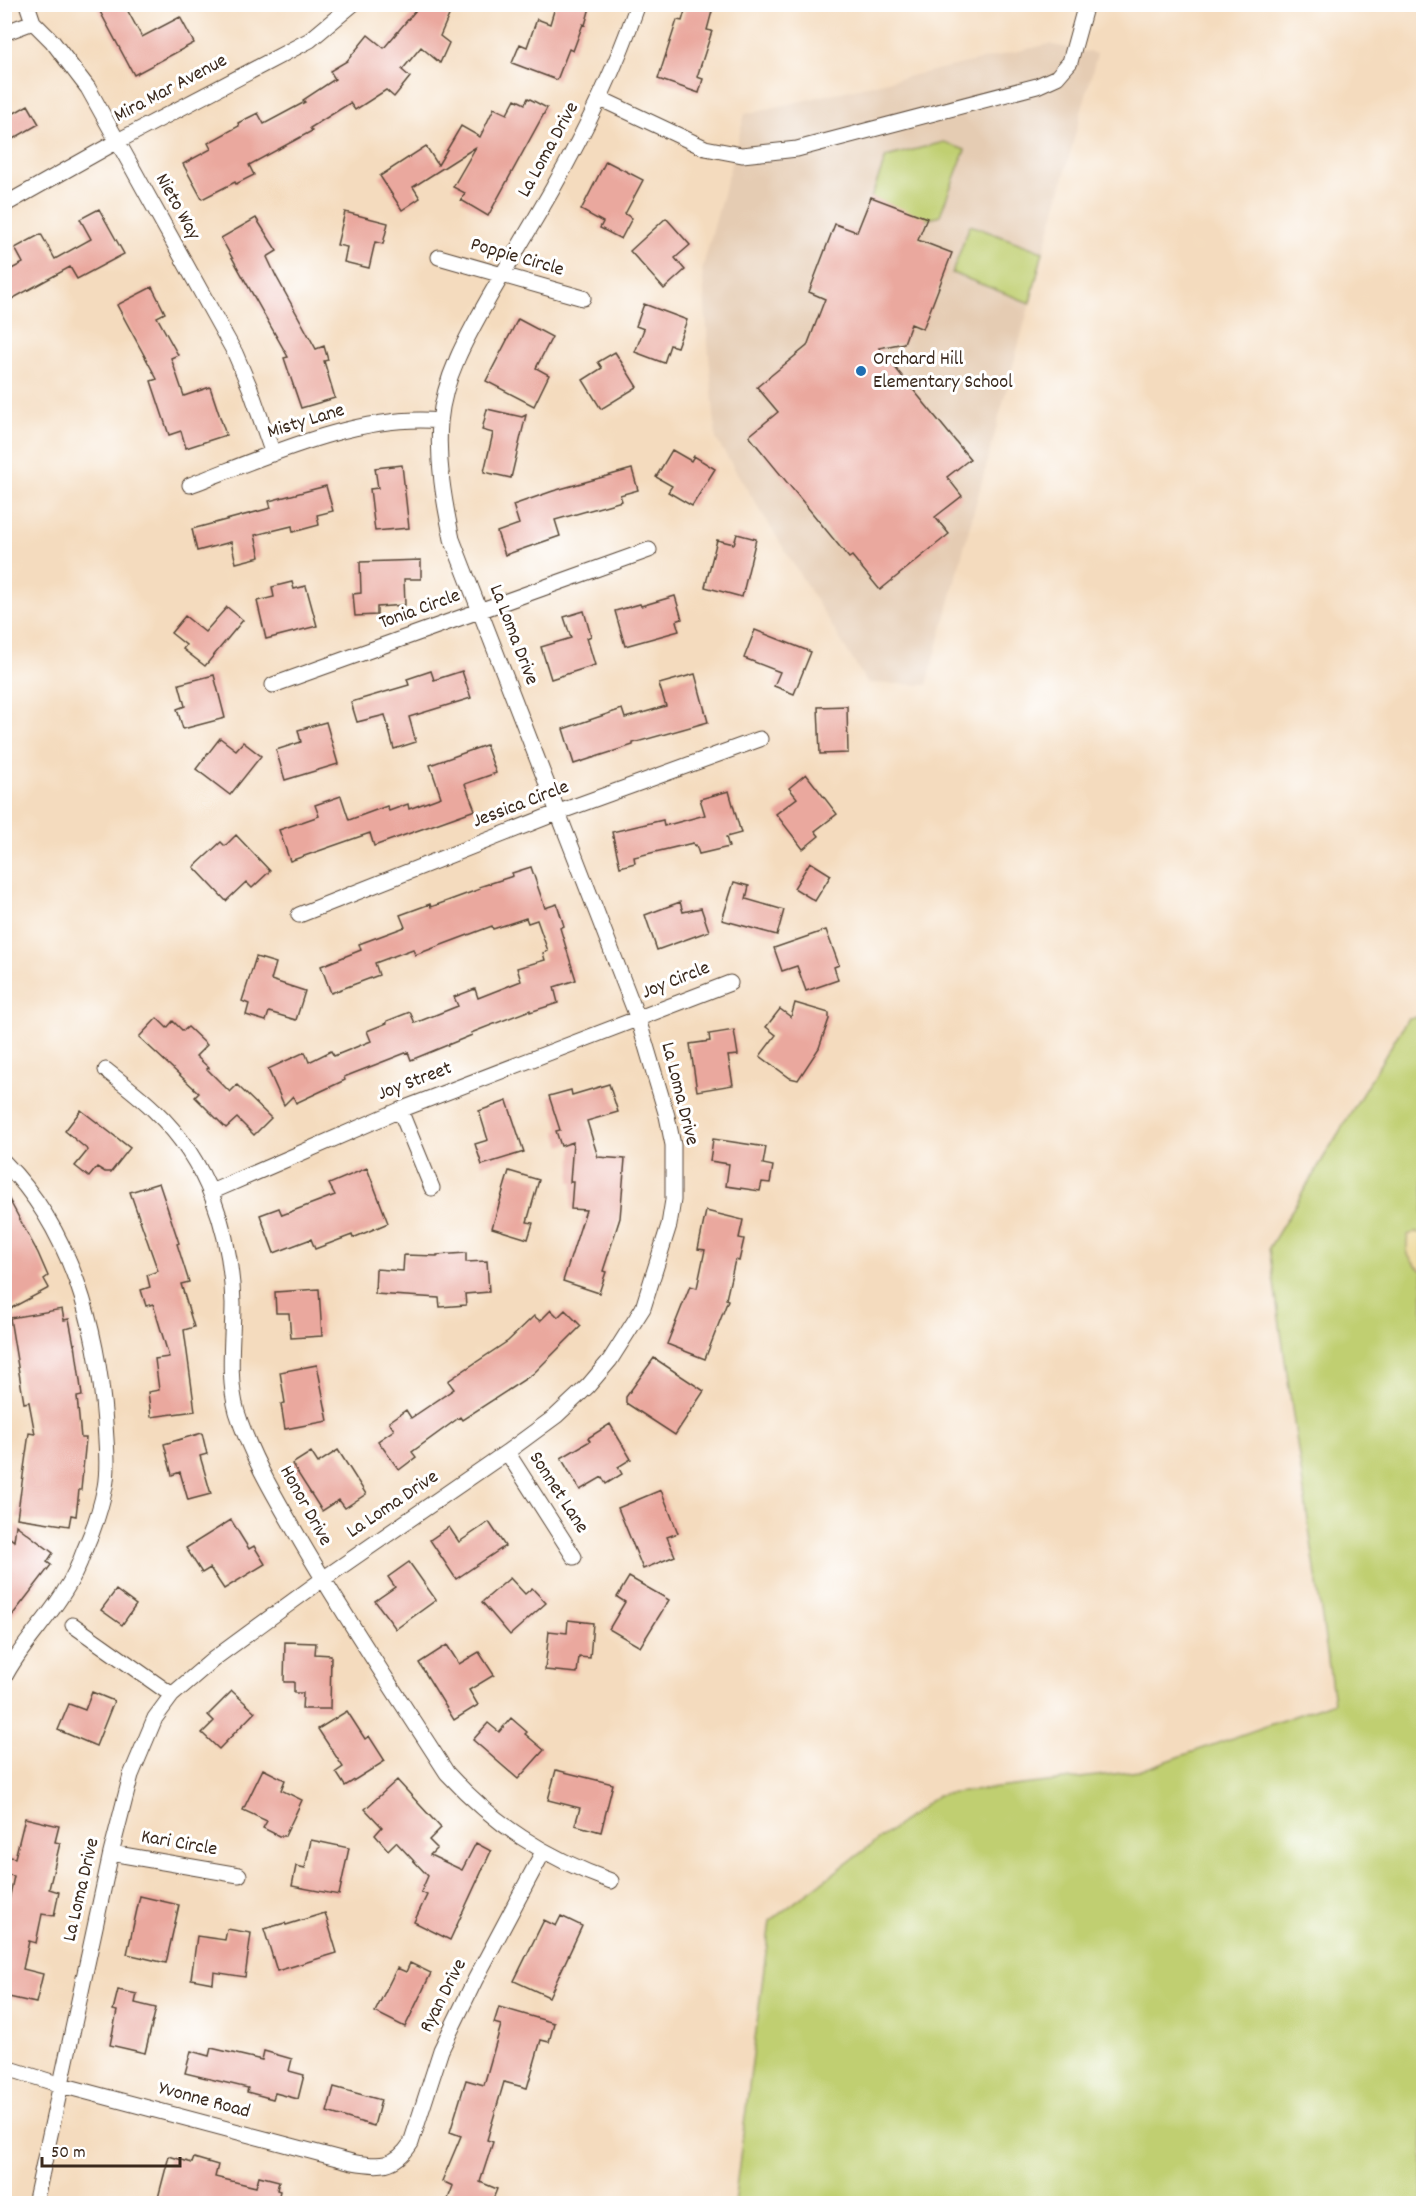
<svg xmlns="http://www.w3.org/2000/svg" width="1428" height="2208" font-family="Dekko,sans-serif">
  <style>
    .built { fill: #e5ccb3 }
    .green { fill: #c0cf71; stroke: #7e7c48; stroke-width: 1.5 }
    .sand { fill: #eeda9e; stroke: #94825e; stroke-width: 1.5 }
    .building { fill: #eaa89e }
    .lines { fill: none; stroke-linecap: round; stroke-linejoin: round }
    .street-casing { stroke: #574536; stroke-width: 17 }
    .street { stroke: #fff; stroke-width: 15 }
    .poi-dot { fill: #1f6fb2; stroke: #fff; stroke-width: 2 }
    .labels { text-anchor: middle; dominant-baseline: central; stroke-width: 6; stroke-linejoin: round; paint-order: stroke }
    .street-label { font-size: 20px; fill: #3b2a1e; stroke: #fff }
    .poi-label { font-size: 20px; fill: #3b2a1e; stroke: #fff; text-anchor: start }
  </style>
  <rect width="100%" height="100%" fill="#fff"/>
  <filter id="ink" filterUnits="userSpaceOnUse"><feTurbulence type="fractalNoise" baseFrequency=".0167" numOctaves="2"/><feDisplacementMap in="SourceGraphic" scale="12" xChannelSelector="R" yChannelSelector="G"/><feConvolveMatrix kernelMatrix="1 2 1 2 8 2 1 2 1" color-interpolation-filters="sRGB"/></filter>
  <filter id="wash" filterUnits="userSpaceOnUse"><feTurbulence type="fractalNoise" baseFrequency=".008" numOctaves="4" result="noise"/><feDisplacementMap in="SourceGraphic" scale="24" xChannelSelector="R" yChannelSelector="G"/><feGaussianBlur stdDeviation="1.35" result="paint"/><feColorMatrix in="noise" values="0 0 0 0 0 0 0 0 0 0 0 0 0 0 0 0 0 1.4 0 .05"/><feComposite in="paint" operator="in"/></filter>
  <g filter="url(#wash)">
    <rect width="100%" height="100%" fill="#f4dbbe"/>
    <!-- built -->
    <path class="built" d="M 1049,44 L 1097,54 L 927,685 L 867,683 L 716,439 L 702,270 L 745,114 Z"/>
    <!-- green -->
    <path class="green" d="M 944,142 L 965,150 L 940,215 L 927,220 L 871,198 L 886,157 Z
      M 970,225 L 1043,252 L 1030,303 L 952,273 Z
      M 1423,1017 L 1423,2203 L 734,2204 L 770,1921 L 938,1795 L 1139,1771 L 1334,1702 L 1269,1248 L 1408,1018 Z"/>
    <!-- sand -->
    <path class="sand" d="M 1416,1232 L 1423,1234 L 1423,1272 C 1410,1261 1404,1255 1408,1235 Z"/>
    <g id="blocks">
      <!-- building -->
      <path class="building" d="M 96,4 L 124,4 L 142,37 L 180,17 L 194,43 L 134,75 Z
        M 421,4 L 454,4 L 440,36 L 449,43 L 440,63 L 421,47 L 402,70 L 410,77 L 394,97 L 386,90 L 355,110 L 350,103 L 310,128 L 312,131 L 249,165 L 254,175 L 236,184 L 235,182 L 202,199 L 183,164 L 211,149 L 208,143 L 239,126 L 238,123 L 258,113 L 264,124 L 305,102 L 303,100 L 335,79 L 330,71 L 347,61 L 368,35 L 384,48 Z
        M 556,4 L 591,4 L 585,25 L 583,24 L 573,51 L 569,49 L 557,80 L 512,63 L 520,44 L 527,47 L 537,19 L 550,24 Z
        M 687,4 L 714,4 L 707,30 L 712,31 L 697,77 L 703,79 L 699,93 L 658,79 L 677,20 L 682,21 Z
        M 528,98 L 547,108 L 488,216 L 461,200 L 465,193 L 453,187 L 476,147 L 413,187 L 420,198 L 402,210 L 380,176 L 426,146 L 438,165 L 461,126 L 480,137 L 494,108 L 507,114 L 515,99 L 525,104 Z
        M 28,105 L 39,124 L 4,144 L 4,119 Z
        M 606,161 L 643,180 L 625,214 L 632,218 L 621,239 L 600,228 L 603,222 L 581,210 Z
        M 871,197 L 927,218 L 918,240 L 952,253 L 923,329 L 911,324 L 904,343 L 879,348 L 970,459 L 947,477 L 962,496 L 935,517 L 949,534 L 880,590 L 852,556 L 849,558 L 749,436 L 778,412 L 757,387 L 807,346 L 825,299 L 809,292 L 835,224 L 857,232 Z
        M 99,209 L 124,254 L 77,279 L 70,267 L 10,300 L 4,290 L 4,273 L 23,263 L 15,248 L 41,234 L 55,259 L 91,239 L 80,219 Z
        M 345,212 L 388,223 L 383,244 L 375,242 L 369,268 L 344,262 L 347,247 L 337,245 Z
        M 256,218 L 277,251 L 267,257 L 276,276 L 316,349 L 324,346 L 328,360 L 324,361 L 335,398 L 301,408 L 284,358 L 288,357 L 221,238 Z
        M 666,218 L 690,245 L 675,258 L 685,270 L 664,289 L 630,251 Z
        M 152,287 L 165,313 L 157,317 L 178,355 L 171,358 L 184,396 L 210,387 L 226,435 L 186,448 L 181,431 L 169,435 L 151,381 L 157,379 L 117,305 Z
        M 644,304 L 687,320 L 677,347 L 670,345 L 664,363 L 635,352 L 644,329 L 636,326 Z
        M 518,319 L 552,337 L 536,368 L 549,375 L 534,406 L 486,381 Z
        M 615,352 L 637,387 L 601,409 L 583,380 L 602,368 L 598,362 Z
        M 487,409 L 522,417 L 526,415 L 511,478 L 484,472 L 493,433 L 482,430 Z
        M 672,450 L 691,461 L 694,456 L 715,469 L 692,506 L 668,492 L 672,486 L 656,477 Z
        M 402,465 L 409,528 L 375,531 L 370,489 L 378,488 L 375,468 Z
        M 632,469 L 638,490 L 620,495 L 622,501 L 555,520 L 560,536 L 505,555 L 497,532 L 519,524 L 513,505 L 553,491 Z
        M 326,486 L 333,511 L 317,515 L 319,525 L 293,532 L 292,526 L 255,535 L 260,557 L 236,563 L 231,542 L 197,551 L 192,529 L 271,508 L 269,501 Z
        M 737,534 L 756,539 L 742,597 L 705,587 L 717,540 L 734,544 Z
        M 421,560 L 421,579 L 404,579 L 405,605 L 377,607 L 377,615 L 355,616 L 353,594 L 361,593 L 360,562 Z
        M 292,582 L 294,589 L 306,586 L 317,626 L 266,639 L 257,601 L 274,597 L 272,587 Z
        M 675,596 L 682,619 L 676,621 L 679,631 L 625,646 L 615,611 L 640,604 L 641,606 Z
        M 227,607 L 243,620 L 205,666 L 183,649 L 186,645 L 171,633 L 185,616 L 205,632 Z
        M 584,611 L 591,636 L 587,638 L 595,665 L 551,679 L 541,647 L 571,638 L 564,617 Z
        M 755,630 L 811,652 L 794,694 L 774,686 L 780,672 L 744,658 Z
        M 431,671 L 434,680 L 462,671 L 471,698 L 409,717 L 416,742 L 394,749 L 385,715 L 357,722 L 351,702 L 409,685 L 407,679 Z
        M 695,674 L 708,722 L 633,743 L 633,745 L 574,764 L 563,729 L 622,709 L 625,718 L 666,706 L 659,684 Z
        M 214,675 L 225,718 L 183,729 L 177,709 L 185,706 L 179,684 Z
        M 847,706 L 848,753 L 820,754 L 818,707 Z
        M 326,722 L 338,764 L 285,780 L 276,750 L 301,742 L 298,730 Z
        M 220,738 L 236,750 L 243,742 L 261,756 L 230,795 L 196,769 Z
        M 486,745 L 496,773 L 465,784 L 475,810 L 374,846 L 370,833 L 290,861 L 279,830 L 319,816 L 315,805 L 341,796 L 349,820 L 387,806 L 389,811 L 408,804 L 409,809 L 441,797 L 430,765 Z
        M 806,774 L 837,814 L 815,831 L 819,836 L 803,849 L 776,814 L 797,798 L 789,788 Z
        M 729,791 L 741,833 L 726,837 L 729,847 L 699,854 L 696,845 L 694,846 L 693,843 L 634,857 L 635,863 L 620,867 L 612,832 L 663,820 L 664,826 L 705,815 L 700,799 Z
        M 236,835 L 270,871 L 252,888 L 246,882 L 226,901 L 194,867 L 221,842 L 225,846 Z
        M 810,862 L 831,875 L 815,901 L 794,888 Z
        M 531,867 L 545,908 L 557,904 L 564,926 L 560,928 L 576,980 L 554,987 L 558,1003 L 530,1012 L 530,1010 L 471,1033 L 472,1035 L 411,1060 L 408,1052 L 344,1077 L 345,1080 L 296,1103 L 293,1096 L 284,1105 L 268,1069 L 305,1052 L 309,1062 L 331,1051 L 334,1056 L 371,1041 L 367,1031 L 387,1023 L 387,1021 L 410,1012 L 415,1023 L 458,1006 L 454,997 L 475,989 L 478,998 L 521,981 L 517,968 L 545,960 L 543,953 L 548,951 L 537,920 L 528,923 L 526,918 L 493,929 L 492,926 L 415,955 L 413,949 L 375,963 L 379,975 L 331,993 L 321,966 L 361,950 L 359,944 L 405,927 L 400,915 L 430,904 L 431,907 L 480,889 L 479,887 L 513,876 L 512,873 Z
        M 734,882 L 749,886 L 746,899 L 784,910 L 777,935 L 722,920 Z
        M 680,902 L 683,912 L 701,908 L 709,931 L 657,950 L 645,915 Z
        M 826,930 L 839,965 L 834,967 L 838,980 L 806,991 L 797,966 L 782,971 L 774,948 Z
        M 256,957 L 276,963 L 271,980 L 305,991 L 296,1020 L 269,1012 L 266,1021 L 246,1015 L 249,1004 L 242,1001 Z
        M 795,1003 L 829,1013 L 829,1019 L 819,1048 L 798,1080 L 790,1078 L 760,1056 L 776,1035 L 766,1027 L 780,1009 L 791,1017 Z
        M 157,1018 L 167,1028 L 173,1021 L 183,1031 L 188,1027 L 207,1045 L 196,1056 L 209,1068 L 207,1069 L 230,1092 L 237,1085 L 271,1118 L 254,1135 L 237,1118 L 226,1128 L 195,1097 L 199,1093 L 139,1037 Z
        M 734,1030 L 738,1055 L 728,1056 L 733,1085 L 697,1091 L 690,1044 L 710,1041 L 709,1034 Z
        M 609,1084 L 618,1112 L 587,1121 L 598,1157 L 625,1159 L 620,1218 L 603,1271 L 606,1272 L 599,1293 L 563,1281 L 586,1210 L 571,1209 L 573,1182 L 570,1182 L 573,1142 L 561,1146 L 556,1131 L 560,1130 L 549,1096 L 571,1090 L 572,1095 Z
        M 507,1101 L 524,1152 L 482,1165 L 475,1144 L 488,1140 L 479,1111 Z
        M 81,1110 L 130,1148 L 111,1172 L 105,1172 L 97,1167 L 89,1177 L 75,1166 L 88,1150 L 65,1131 Z
        M 713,1139 L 766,1147 L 763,1164 L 773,1166 L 770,1183 L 762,1182 L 760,1191 L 726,1186 L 729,1164 L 710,1161 Z
        M 367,1168 L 388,1223 L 353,1238 L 352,1235 L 315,1249 L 311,1239 L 274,1253 L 260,1215 L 279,1208 L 282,1215 L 335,1195 L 329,1184 Z
        M 509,1171 L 539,1180 L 527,1222 L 533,1223 L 528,1239 L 492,1228 Z
        M 159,1183 L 179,1243 L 177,1244 L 189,1282 L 181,1284 L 194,1327 L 184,1330 L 195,1411 L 151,1417 L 148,1392 L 159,1390 L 155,1359 L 169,1357 L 153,1304 L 146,1306 L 141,1290 L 150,1287 L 147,1275 L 158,1271 L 130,1192 Z
        M 4,1190 L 38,1253 L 48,1276 L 44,1279 L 49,1288 L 4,1312 Z
        M 706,1211 L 743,1220 L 739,1238 L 744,1239 L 739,1261 L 735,1260 L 726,1299 L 728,1300 L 705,1359 L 667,1344 L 690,1286 L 697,1288 L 705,1250 L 698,1249 Z
        M 466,1253 L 466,1262 L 487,1261 L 489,1292 L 465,1294 L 466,1305 L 440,1307 L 439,1298 L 375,1294 L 376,1269 L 403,1271 L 404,1255 L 437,1256 L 437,1255 Z
        M 319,1289 L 322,1336 L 291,1338 L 289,1313 L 276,1313 L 275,1292 Z
        M 62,1309 L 64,1320 L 69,1319 L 74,1345 L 75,1344 L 82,1396 L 77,1397 L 81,1438 L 86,1438 L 81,1490 L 79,1490 L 76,1516 L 71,1515 L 69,1526 L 17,1518 L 29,1433 L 35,1434 L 29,1402 L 24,1403 L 10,1318 Z
        M 551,1310 L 558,1317 L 565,1310 L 581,1326 L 533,1374 L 462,1420 L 460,1417 L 412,1452 L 416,1457 L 399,1470 L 378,1441 L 394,1430 L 389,1422 L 406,1410 L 411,1418 L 454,1389 L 448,1381 L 508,1341 L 534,1316 L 540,1321 Z
        M 654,1358 L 704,1391 L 675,1435 L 626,1403 L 626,1397 Z
        M 317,1365 L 328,1421 L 285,1429 L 281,1404 L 285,1403 L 280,1372 Z
        M 610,1424 L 631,1459 L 618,1467 L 622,1474 L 606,1484 L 602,1477 L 580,1490 L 561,1458 L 590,1441 L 588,1438 Z
        M 202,1433 L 207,1454 L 200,1456 L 211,1494 L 188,1500 L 180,1472 L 172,1475 L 164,1444 Z
        M 338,1450 L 366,1494 L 345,1508 L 339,1500 L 322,1511 L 292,1464 L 311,1452 L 318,1463 Z
        M 661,1490 L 678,1533 L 667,1537 L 675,1556 L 643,1569 L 618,1508 Z
        M 231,1520 L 249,1549 L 254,1546 L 265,1564 L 224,1589 L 210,1568 L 202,1573 L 186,1548 Z
        M 489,1522 L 505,1546 L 456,1579 L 430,1540 L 449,1527 L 459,1542 Z
        M 16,1525 L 53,1553 L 47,1562 L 51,1565 L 4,1626 L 4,1533 L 14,1541 Z
        M 409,1562 L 436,1600 L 396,1629 L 375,1601 L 395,1587 L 388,1577 Z
        M 629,1577 L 669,1600 L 640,1647 L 609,1629 L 625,1602 L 617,1597 Z
        M 510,1578 L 525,1594 L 532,1588 L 546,1603 L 510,1635 L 482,1602 Z
        M 116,1590 L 136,1605 L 122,1625 L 101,1610 Z
        M 568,1620 L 593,1623 L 590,1658 L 579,1657 L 577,1673 L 545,1670 L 549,1631 L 567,1633 Z
        M 285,1642 L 316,1643 L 315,1654 L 331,1655 L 330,1709 L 302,1709 L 303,1693 L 294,1693 L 294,1682 L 284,1682 Z
        M 447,1645 L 459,1664 L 479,1652 L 494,1675 L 469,1690 L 478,1705 L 454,1720 L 419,1663 Z
        M 232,1691 L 255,1712 L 219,1749 L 202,1733 L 214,1721 L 208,1715 Z
        M 92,1692 L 114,1701 L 96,1746 L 58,1730 L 69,1704 L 85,1710 Z
        M 347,1711 L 365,1739 L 369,1736 L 385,1761 L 345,1786 L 336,1772 L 343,1767 L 318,1729 Z
        M 511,1718 L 527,1732 L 525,1734 L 544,1750 L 518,1779 L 473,1740 L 488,1723 L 499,1732 Z
        M 263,1769 L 285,1780 L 281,1790 L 302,1800 L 285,1836 L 279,1836 L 263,1828 L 267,1821 L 243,1810 Z
        M 556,1770 L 613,1784 L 601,1832 L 575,1825 L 580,1808 L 548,1800 Z
        M 397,1780 L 441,1828 L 429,1840 L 437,1848 L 430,1855 L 462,1870 L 476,1843 L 491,1851 L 450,1940 L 414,1922 L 427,1895 L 421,1892 L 428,1876 L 396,1842 L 388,1850 L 375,1835 L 382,1827 L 365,1809 Z
        M 25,1818 L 59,1826 L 55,1842 L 60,1843 L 49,1889 L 59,1892 L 54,1916 L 42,1914 L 36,1943 L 29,1941 L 23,1969 L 43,1974 L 36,2003 L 4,1996 L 4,1905 L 8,1905 L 14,1876 L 4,1874 L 4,1856 L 15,1858 Z
        M 311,1840 L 349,1848 L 339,1895 L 292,1886 L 296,1866 L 305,1868 Z
        M 140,1896 L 179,1905 L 166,1963 L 127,1954 Z
        M 325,1913 L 337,1953 L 277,1971 L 264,1929 L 285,1923 L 286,1925 Z
        M 561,1916 L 582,1926 L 549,1997 L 514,1981 L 544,1920 L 556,1926 Z
        M 227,1929 L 251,1933 L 245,1977 L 214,1972 L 213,1983 L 191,1979 L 197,1936 L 225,1940 Z
        M 410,1963 L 431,1973 L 405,2027 L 375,2012 L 397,1968 L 406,1972 Z
        M 118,1990 L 137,1994 L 135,2003 L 156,2008 L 145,2053 L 110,2045 L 117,2011 L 113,2010 Z
        M 499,2007 L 554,2023 L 549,2042 L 541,2040 L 527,2088 L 504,2082 L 487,2140 L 493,2142 L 480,2182 L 497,2189 L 491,2204 L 446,2204 L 453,2186 L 442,2181 L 461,2136 L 450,2132 L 466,2080 L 484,2085 L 501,2025 L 494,2023 Z
        M 211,2048 L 262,2060 L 264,2051 L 292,2059 L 289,2071 L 304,2075 L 298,2099 L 275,2093 L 273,2099 L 247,2092 L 248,2088 L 185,2073 L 191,2051 L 209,2056 Z
        M 334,2087 L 381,2100 L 374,2126 L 327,2112 Z
        M 169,2156 L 192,2163 L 194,2158 L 218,2165 L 215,2177 L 256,2187 L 259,2176 L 279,2181 L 277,2190 L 280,2191 L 277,2204 L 177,2204 L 158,2198 Z"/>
    </g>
  </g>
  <g filter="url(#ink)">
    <use href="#blocks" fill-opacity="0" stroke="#574536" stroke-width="1.5"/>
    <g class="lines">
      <defs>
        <path id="street" d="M 27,4 L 33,22
          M 4,33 L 33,22 L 52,41 L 88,88 L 235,353 L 250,388 L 273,454
          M 601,99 L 705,148 L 742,155 L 797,149 L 1037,86 L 1057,77 L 1070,62 L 1086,4
          M 4,205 L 116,142 L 310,40 L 353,4
          M 439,257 L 583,298
          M 190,485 C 265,457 358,413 440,421
          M 273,685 L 649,550
          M 299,915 L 559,812 L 760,739
          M 106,1070 C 122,1083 140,1096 155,1111 C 208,1161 231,1232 233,1303 C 233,1339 227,1377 237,1412 C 251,1457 276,1498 299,1538 C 345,1618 397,1695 447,1773 C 495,1825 544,1857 611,1881
          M 400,1110 L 432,1188
          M 4,1162 C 72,1230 98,1330 105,1423 C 106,1444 109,1466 105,1487 C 101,1508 93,1531 84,1551 C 79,1565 72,1580 64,1592 C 46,1622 20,1646 4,1678
          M 211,1192 L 400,1110 L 730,983
          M 507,1452 L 574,1557
          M 73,1625 L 172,1695
          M 111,1853 L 239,1875
          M 4,2067 L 61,2085 L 352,2162 C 379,2167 395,2168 411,2143 L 441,2050 L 475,1980 L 543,1852
          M 35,2204 L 111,1853 L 131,1775 L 155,1718 L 172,1695 L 215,1658 L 323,1579 L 507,1452 L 556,1416 L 588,1386 L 610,1360 L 643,1308 L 669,1225 L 673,1200 L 673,1145 L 667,1116 L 638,1019 L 452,539 C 444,501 437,462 440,422 C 444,376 468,335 490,296 C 510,261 532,225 552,190 C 586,130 615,70 638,4"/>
      </defs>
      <!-- street casing -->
      <use href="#street" class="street-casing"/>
      <!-- street -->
      <use href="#street" class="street"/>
    </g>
  </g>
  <!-- markers -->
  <circle class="poi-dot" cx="861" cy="371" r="6"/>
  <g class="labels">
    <!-- street labels -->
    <g class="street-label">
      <text transform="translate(171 89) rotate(-28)">Mira Mar Avenue</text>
      <text transform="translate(549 150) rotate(-61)">La Loma Drive</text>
      <text transform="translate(177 207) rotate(61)">Nieto Way</text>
      <text transform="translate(517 258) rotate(16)">Poppie Circle</text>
      <text transform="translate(306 422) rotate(-17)">Misty Lane</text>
      <text transform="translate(420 610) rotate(-20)">Tonia Circle</text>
      <text transform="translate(513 635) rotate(69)">La Loma Drive</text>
      <text transform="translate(521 805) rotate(-21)">Jessica Circle</text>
      <text transform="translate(676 981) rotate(-22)">Joy Circle</text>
      <text transform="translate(415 1082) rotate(-21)">Joy Street</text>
      <text transform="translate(679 1094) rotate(76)">La Loma Drive</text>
      <text transform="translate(558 1493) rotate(57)">Sonnet Lane</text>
      <text transform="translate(393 1505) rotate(-34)">La Loma Drive</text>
      <text transform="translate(305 1506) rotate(61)">Honor Drive</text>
      <text transform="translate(179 1844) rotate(10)">Kari Circle</text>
      <text transform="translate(82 1890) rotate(-77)">La Loma Drive</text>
      <text transform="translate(444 1996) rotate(-63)">Ryan Drive</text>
      <text transform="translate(204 2101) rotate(15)">Yvonne Road</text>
    </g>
    <!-- poi labels -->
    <g class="poi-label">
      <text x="873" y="360">Orchard Hill<tspan x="873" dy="23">Elementary School</tspan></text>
    </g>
  </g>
  <!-- margin -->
  <rect width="1428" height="2208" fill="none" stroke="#fff" stroke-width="24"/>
  <!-- scale -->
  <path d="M42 2157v9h138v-9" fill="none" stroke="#3b2a1e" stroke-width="3"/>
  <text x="51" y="2157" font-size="18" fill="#3b2a1e" stroke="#ffffff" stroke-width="4.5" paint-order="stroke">50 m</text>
</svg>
